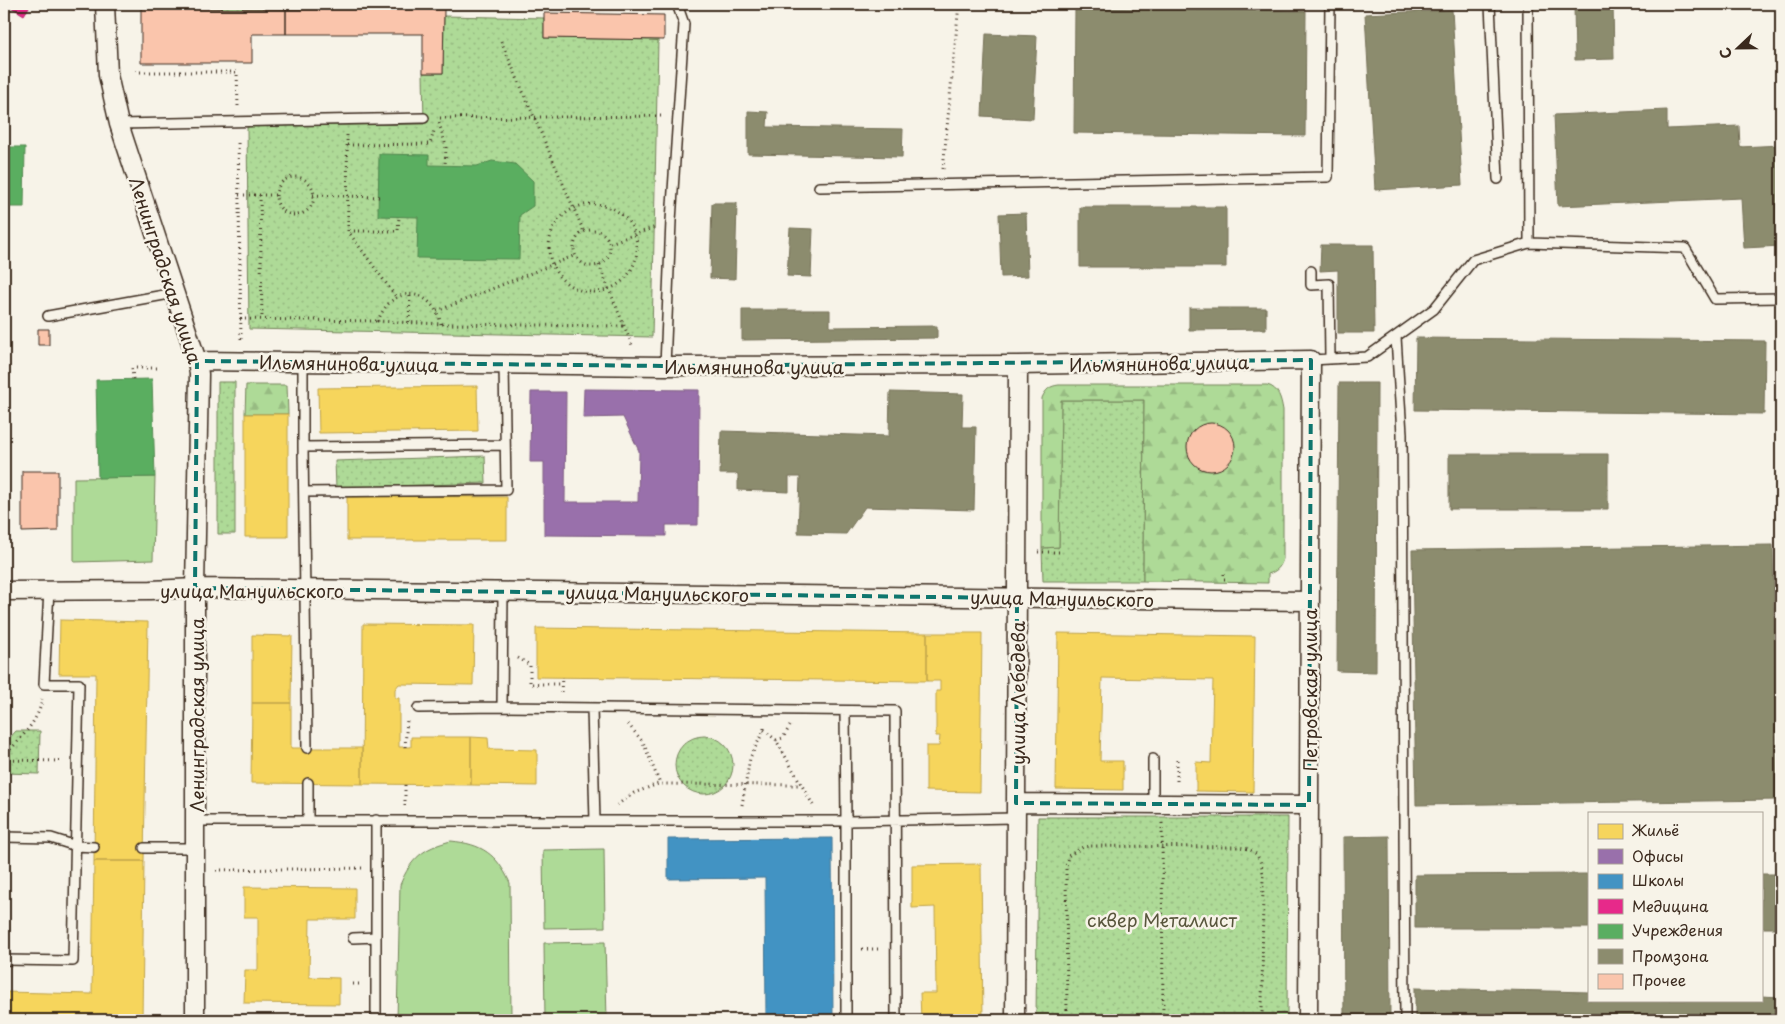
<svg xmlns="http://www.w3.org/2000/svg" width="1785" height="1024" font-family="'Playpen Sans',sans-serif">
  <style>
    .grass { fill: url(#grass-dots); stroke: #74825a }
    .forest { fill: url(#forest-firs); stroke: #74825a }
    .garden { fill: #aeda97; stroke: #74825a }
    .homes { fill: #f6d55c; stroke: #bea249 }
    .offices { fill: #9970ab; stroke: #7d5b81 }
    .schools { fill: #4393c3; stroke: #417492 }
    .health { fill: #e7298a; stroke: #b3296a }
    .public { fill: #5aae61; stroke: #51864d }
    .industry { fill: #8c8c6e; stroke: #746f56 }
    .building { fill: #fac5ac; stroke: #3b2a1e }
    .lines { fill: none; stroke-linecap: round; stroke-linejoin: round }
    .lane-casing { stroke: #3b2a1e; stroke-width: 12 }
    .street-casing { stroke: #3b2a1e; stroke-width: 21 }
    .path { stroke: #3b2a1e; stroke-width: 3; stroke-dasharray: 1 4; stroke-linecap: butt }
    .lane { stroke: #f7f3e8; stroke-width: 9 }
    .street { stroke: #f7f3e8; stroke-width: 18 }
    .marked { fill: none; stroke: #0f766e; stroke-width: 4; stroke-dasharray: 10 6; stroke-linejoin: round }
    .labels { text-anchor: middle; dominant-baseline: central; stroke-width: 5; stroke-linejoin: round; paint-order: stroke }
    .street-label { font-size: 18px; fill: #3b2a1e; stroke: #f7f3e8 }
    .park-label { font-size: 18px; fill: #58563c; stroke: #f7f3e8 }
  </style>
  <defs>
    <pattern id="grass-dots" width="8" height="8" patternUnits="userSpaceOnUse" patternTransform="scale(1.25)"><rect width="8" height="8" fill="#aeda97"/><path d="M2 2h.1M6 6h.1" fill="none" stroke="#97bb82" stroke-width="1.8" stroke-linecap="round"/></pattern>
    <pattern id="forest-firs" width="22" height="20" patternUnits="userSpaceOnUse" patternTransform="scale(1.25)"><rect width="22" height="20" fill="#aeda97"/><path d="M5 1l3.5 6h-7zM16 11l3.5 6h-7z" fill="#97bb82"/></pattern>
  </defs>
  <rect width="100%" height="100%" fill="#f7f3e8"/>
  <filter id="ink" filterUnits="userSpaceOnUse"><feTurbulence type="fractalNoise" baseFrequency=".02" numOctaves="2"/><feDisplacementMap in="SourceGraphic" scale="10" xChannelSelector="R" yChannelSelector="G"/><feConvolveMatrix kernelMatrix="1 2 1 2 8 2 1 2 1" color-interpolation-filters="sRGB"/></filter>
  <g filter="url(#ink)">
    <!-- grass -->
    <path class="grass" d="M 165,4 L 397,4 L 396,9 L 165,8 Z
      M 444,16 L 544,18 L 544,38 L 658,40 L 652,337 L 249,329 L 247,126 L 424,124 L 423,73 L 443,73 Z
      M 218,382 L 235,382 L 235,534 L 218,534 Z
      M 1061,400 L 1144,400 L 1143,581 L 1043,581 L 1042,548 L 1059,547 Z
      M 485,456 L 486,483 L 336,488 L 335,461 Z
      M 16,731 L 40,731 L 39,774 L 4,773 L 5,743 Z
      M675 765a29 29 0 1 1 58 0a29 29 0 1 1-58 0Z
      M 1038,817 L 1288,817 L 1287,1020 L 1036,1020 Z"/>
    <!-- forest -->
    <path class="forest" d="M 246,385 L 287,385 L 288,414 L 245,414 Z
      M 1059,385 L 1267,385 C 1279,388 1281,399 1283,410 L 1283,559 C 1280,568 1277,571 1268,574 L 1268,583 L 1143,581 L 1144,400 L 1061,400 L 1059,547 L 1042,548 L 1042,398 C 1046,389 1050,386 1059,385 Z"/>
    <!-- garden -->
    <path class="garden" d="M 155,477 L 153,560 L 74,562 L 74,478 Z
      M 451,841 C 482,844 497,854 510,883 L 511,1020 L 397,1020 L 400,885 C 411,858 423,848 451,841 Z
      M 604,849 L 605,927 L 544,928 L 543,850 Z
      M 605,942 L 607,1020 L 545,1020 L 544,943 Z"/>
    <!-- homes -->
    <path class="homes" d="M 477,386 L 478,431 L 319,433 L 318,388 Z
      M 245,414 L 288,414 L 288,537 L 245,537 Z
      M 347,496 L 507,497 L 507,540 L 347,540 Z
      M 60,620 L 148,622 L 144,861 L 94,861 L 96,674 L 59,674 Z
      M 363,624 L 474,625 L 473,685 L 399,684 L 395,689 L 395,698 L 399,698 L 399,747 L 411,747 L 411,737 L 471,737 L 471,785 L 362,784 Z
      M 536,628 L 927,633 L 927,681 L 536,677 Z
      M 927,633 L 982,633 L 980,792 L 926,791 L 926,746 L 939,746 L 940,736 L 936,736 L 936,691 L 940,691 L 940,681 L 927,681 Z
      M 1058,633 L 1255,636 L 1253,792 L 1196,791 L 1196,762 L 1211,763 L 1213,680 L 1102,678 L 1100,761 L 1123,761 L 1123,790 L 1056,789 Z
      M 252,635 L 292,636 L 291,703 L 252,703 Z
      M 252,703 L 291,703 L 291,748 L 362,748 L 362,784 L 251,783 Z
      M 471,737 L 488,738 L 489,749 L 537,750 L 537,786 L 471,785 Z
      M 94,861 L 144,861 L 142,1020 L 4,1020 L 4,992 L 92,994 Z
      M 981,864 L 983,1020 L 921,1020 L 920,993 L 936,993 L 935,907 L 912,908 L 912,865 Z
      M 244,887 L 355,888 L 355,919 L 310,919 L 309,977 L 339,978 L 339,1004 L 244,1003 L 245,970 L 258,970 L 258,917 L 244,917 Z"/>
    <!-- offices -->
    <path class="offices" d="M 584,389 L 699,390 L 698,525 L 666,525 L 666,536 L 544,535 L 544,462 L 530,462 L 531,392 L 566,392 L 565,502 L 638,502 L 639,451 L 623,417 L 583,418 Z"/>
    <!-- schools -->
    <path class="schools" d="M 832,838 L 833,1020 L 766,1020 L 765,878 L 668,879 L 668,839 Z"/>
    <!-- health -->
    <path class="health" d="M 6,4 L 31,4 L 24,15 Z"/>
    <!-- public -->
    <path class="public" d="M 4,147 L 25,147 L 24,207 L 4,207 Z
      M 379,154 L 429,155 L 429,165 L 477,166 L 492,161 L 515,164 L 533,181 L 533,206 L 520,215 L 519,259 L 417,258 L 418,217 L 378,216 Z
      M 152,379 L 155,477 L 98,478 L 96,380 Z"/>
    <!-- industry -->
    <path class="industry" d="M 1574,4 L 1613,4 L 1614,59 L 1575,60 Z
      M 1075,8 L 1306,11 L 1305,136 L 1074,133 Z
      M 1452,10 L 1462,185 L 1375,190 L 1365,14 Z
      M 986,34 L 1037,36 L 1033,119 L 982,116 Z
      M 1667,110 L 1667,129 L 1739,126 L 1740,147 L 1781,145 L 1781,246 L 1744,248 L 1741,198 L 1558,206 L 1554,115 Z
      M 748,111 L 768,112 L 767,127 L 903,129 L 902,157 L 748,154 Z
      M 712,203 L 737,203 L 735,279 L 710,278 Z
      M 1080,207 L 1226,207 L 1226,267 L 1080,267 Z
      M 1026,213 L 1028,276 L 1001,277 L 999,214 Z
      M 790,228 L 813,229 L 811,277 L 787,276 Z
      M 1321,245 L 1373,245 L 1374,333 L 1338,333 L 1338,270 L 1320,271 Z
      M 1189,308 L 1266,308 L 1266,329 L 1189,330 Z
      M 742,310 L 830,310 L 830,327 L 937,326 L 937,338 L 742,340 Z
      M 1416,338 L 1765,341 L 1764,414 L 1415,410 Z
      M 1339,383 L 1377,383 L 1376,672 L 1337,671 Z
      M 890,392 L 963,394 L 962,427 L 976,427 L 974,510 L 865,507 L 846,534 L 798,533 L 800,477 L 789,477 L 789,492 L 738,490 L 738,474 L 720,474 L 721,431 L 889,436 Z
      M 1449,454 L 1608,454 L 1608,509 L 1449,509 Z
      M 1773,545 L 1777,800 L 1416,805 L 1412,550 Z
      M 1389,836 L 1390,1020 L 1344,1020 L 1343,837 Z
      M 1589,874 L 1589,928 L 1415,928 L 1415,875 Z
      M 1761,874 L 1775,874 L 1775,928 L 1761,928 Z
      M 1415,988 L 1589,992 L 1589,1000 L 1761,1000 L 1761,996 L 1781,997 L 1781,1020 L 1415,1020 Z"/>
    <!-- building -->
    <path class="building" d="M 141,4 L 165,4 L 165,8 L 286,9 L 286,34 L 252,34 L 252,63 L 141,63 Z
      M 397,4 L 445,4 L 444,9 L 396,9 Z
      M 286,9 L 444,9 L 443,73 L 423,73 L 423,34 L 286,34 Z
      M 544,13 L 664,15 L 664,40 L 544,38 Z
      M 38,329 L 49,329 L 49,345 L 38,345 Z
      M1187 447a24 24 0 1 1 48 0a24 24 0 1 1-48 0Z
      M 22,471 L 58,471 L 58,531 L 22,532 Z"/>
    <g class="lines">
      <defs>
        <path id="lane" d="M 1490,4 L 1498,179
          M 1528,4 L 1529,243
          M 119,124 L 424,118
          M 819,187 L 1328,177 L 1330,4
          M 1311,271 L 1311,285 L 1329,284 L 1330,359
          M 48,316 L 175,293
          M 1396,337 L 1402,434 L 1405,1020
          M 1311,360 L 1367,357 L 1434,309 L 1473,260 L 1529,243 L 1685,248 L 1715,299 L 1781,298
          M 303,362 L 303,447 L 307,748
          M 665,366 L 671,221 L 684,24 L 677,4
          M 303,447 L 505,445
          M 304,492 L 506,490 L 504,365
          M 503,592 L 502,707 L 895,711 L 896,1020
          M 418,708 L 502,707
          M 592,708 L 595,821
          M 845,711 L 846,821 L 1016,818
          M 308,783 L 308,820
          M 1153,804 L 1153,759
          M 195,821 L 846,821 L 846,1020
          M 4,837 L 51,838 L 76,846 L 94,847
          M 144,848 L 195,848
          M 353,938 L 376,937
          M 4,960 L 73,961 L 79,684 L 44,684 L 49,590
          M 376,1020 L 376,820"/>
        <path id="street" d="M 105,4 L 108,75 L 119,124 L 197,361 L 199,374 L 195,588 L 195,1020
          M 197,361 L 665,366 L 1018,365 L 1311,360 L 1308,1020
          M 4,591 L 151,590 L 195,588 L 1310,601
          M 1016,803 L 1309,805
          M 1015,1020 L 1018,365"/>
      </defs>
      <!-- lane casing -->
      <use href="#lane" class="lane-casing"/>
      <!-- street casing -->
      <use href="#street" class="street-casing"/>
      <!-- path -->
      <path class="path" d="M 501,41 L 584,232
        M 135,72 L 237,72 L 238,106
        M 440,118 L 664,116
        M 439,123 L 446,146 L 445,166
        M 347,135 L 348,231 L 396,297
        M 238,138 L 241,339
        M 347,145 L 430,144 L 434,131
        M 943,169 L 959,4
        M276 196a19 19 0 1 1 38 0a19 19 0 1 1-38 0Z
        M 239,195 L 276,195
        M 260,195 L 262,319
        M 313,195 L 379,197
        M549 248a44 44 0 1 1 88 0a44 44 0 1 1-88 0Z
        M574 248a18 18 0 1 1 36 0a18 18 0 1 1-36 0Z
        M 349,231 L 398,231 L 399,217
        M 610,243 L 656,227
        M 599,265 L 632,345
        M 437,311 L 576,255
        M 240,319 L 378,321
        M 409,322 L 410,295
        M 441,324 C 432,286 391,284 378,321 L 441,324 L 624,326
        M 133,379 L 132,368 L 160,368
        M 1038,552 L 1059,552
        M 1224,574 L 1224,579 L 1226,579
        M 518,658 L 530,665 L 530,684 L 561,684
        M 561,692 L 562,677
        M 628,724 L 643,742 L 660,784
        M 790,726 L 783,738 L 776,740 L 813,805
        M 764,730 L 776,740
        M 405,747 L 407,719
        M 4,757 C 18,740 39,722 42,699
        M 4,760 L 62,761
        M 1177,760 L 1177,784
        M 617,805 L 634,793 L 658,784 L 801,785
        M 742,805 L 750,758 L 764,730 L 764,725
        M 405,806 L 405,784
        M 1162,823 L 1163,1020
        M 216,870 L 362,868
        M 862,949 L 881,949
        M 353,984 L 362,984
        M 1067,1020 L 1066,867 L 1068,856 L 1083,847 L 1091,846 L 1236,847 C 1255,848 1260,855 1263,873 L 1262,1020"/>
      <!-- lane -->
      <use href="#lane" class="lane"/>
      <!-- street -->
      <use href="#street" class="street"/>
    </g>
  </g>
  <!-- marked area -->
  <path class="marked" d="M 1311,360 L 1309,805 L 1016,803 L 1017,598 L 195,588 L 197,361 L 665,366 Z"/>
  <g class="labels">
    <!-- street labels -->
    <g class="street-label">
      <text transform="translate(166 270) rotate(72)">Ленинградская улица</text>
      <text transform="translate(349 363) rotate(1)">Ильмянинова улица</text>
      <text transform="translate(1159 363) rotate(-1)">Ильмянинова улица</text>
      <text x="754" y="366">Ильмянинова улица</text>
      <text x="252" y="590">улица Мануильского</text>
      <text transform="translate(657 593) rotate(1)">улица Мануильского</text>
      <text transform="translate(1062 598) rotate(1)">улица Мануильского</text>
      <text transform="translate(1309 690) rotate(-90)">Петровская улица</text>
      <text transform="translate(1017 693) rotate(-90)">улица Лебедева</text>
      <text transform="translate(196 715) rotate(-90)">Ленинградская улица</text>
    </g>
    <!-- park labels -->
    <g class="park-label">
      <text x="1162" y="919">сквер Металлист</text>
    </g>
  </g>
  <!-- margin -->
  <rect width="1785" height="1024" fill="none" stroke="#f7f3e8" stroke-width="20"/>
  <rect x="10" y="10" width="1765" height="1004" fill="none" stroke="#3b2a1e" stroke-width="2" filter="url(#ink)"/>
  <!-- legend -->
  <rect x="1588" y="812" width="175" height="190" fill="#f7f3e8" stroke="#aca397"/>
  <rect x="1598" y="824" width="25" height="15" fill="#f6d55c" stroke="#aca397"/>
  <text x="1632" y="836" font-size="15" fill="#3b2a1e">Жильё</text>
  <rect x="1598" y="849" width="25" height="15" fill="#9970ab" stroke="#aca397"/>
  <text x="1632" y="862" font-size="15" fill="#3b2a1e">Офисы</text>
  <rect x="1598" y="874" width="25" height="15" fill="#4393c3" stroke="#aca397"/>
  <text x="1632" y="886" font-size="15" fill="#3b2a1e">Школы</text>
  <rect x="1598" y="899" width="25" height="15" fill="#e7298a" stroke="#aca397"/>
  <text x="1632" y="912" font-size="15" fill="#3b2a1e">Медицина</text>
  <rect x="1598" y="924" width="25" height="15" fill="#5aae61" stroke="#aca397"/>
  <text x="1632" y="936" font-size="15" fill="#3b2a1e">Учреждения</text>
  <rect x="1598" y="949" width="25" height="15" fill="#8c8c6e" stroke="#aca397"/>
  <text x="1632" y="962" font-size="15" fill="#3b2a1e">Промзона</text>
  <rect x="1598" y="974" width="25" height="15" fill="#fac5ac" stroke="#aca397"/>
  <text x="1632" y="986" font-size="15" fill="#3b2a1e">Прочее</text>
  <!-- north arrow -->
  <g transform="translate(1738 48) rotate(248)" stroke="#f7f3e8" stroke-width="4" paint-order="stroke">
  <path d="M0-4L9 19L0 12L-9 19Z" fill="#3b2a1e"/>
  <text y="-8" font-size="14" font-weight="bold" text-anchor="middle" fill="#3b2a1e">С</text>
  </g>
</svg>
